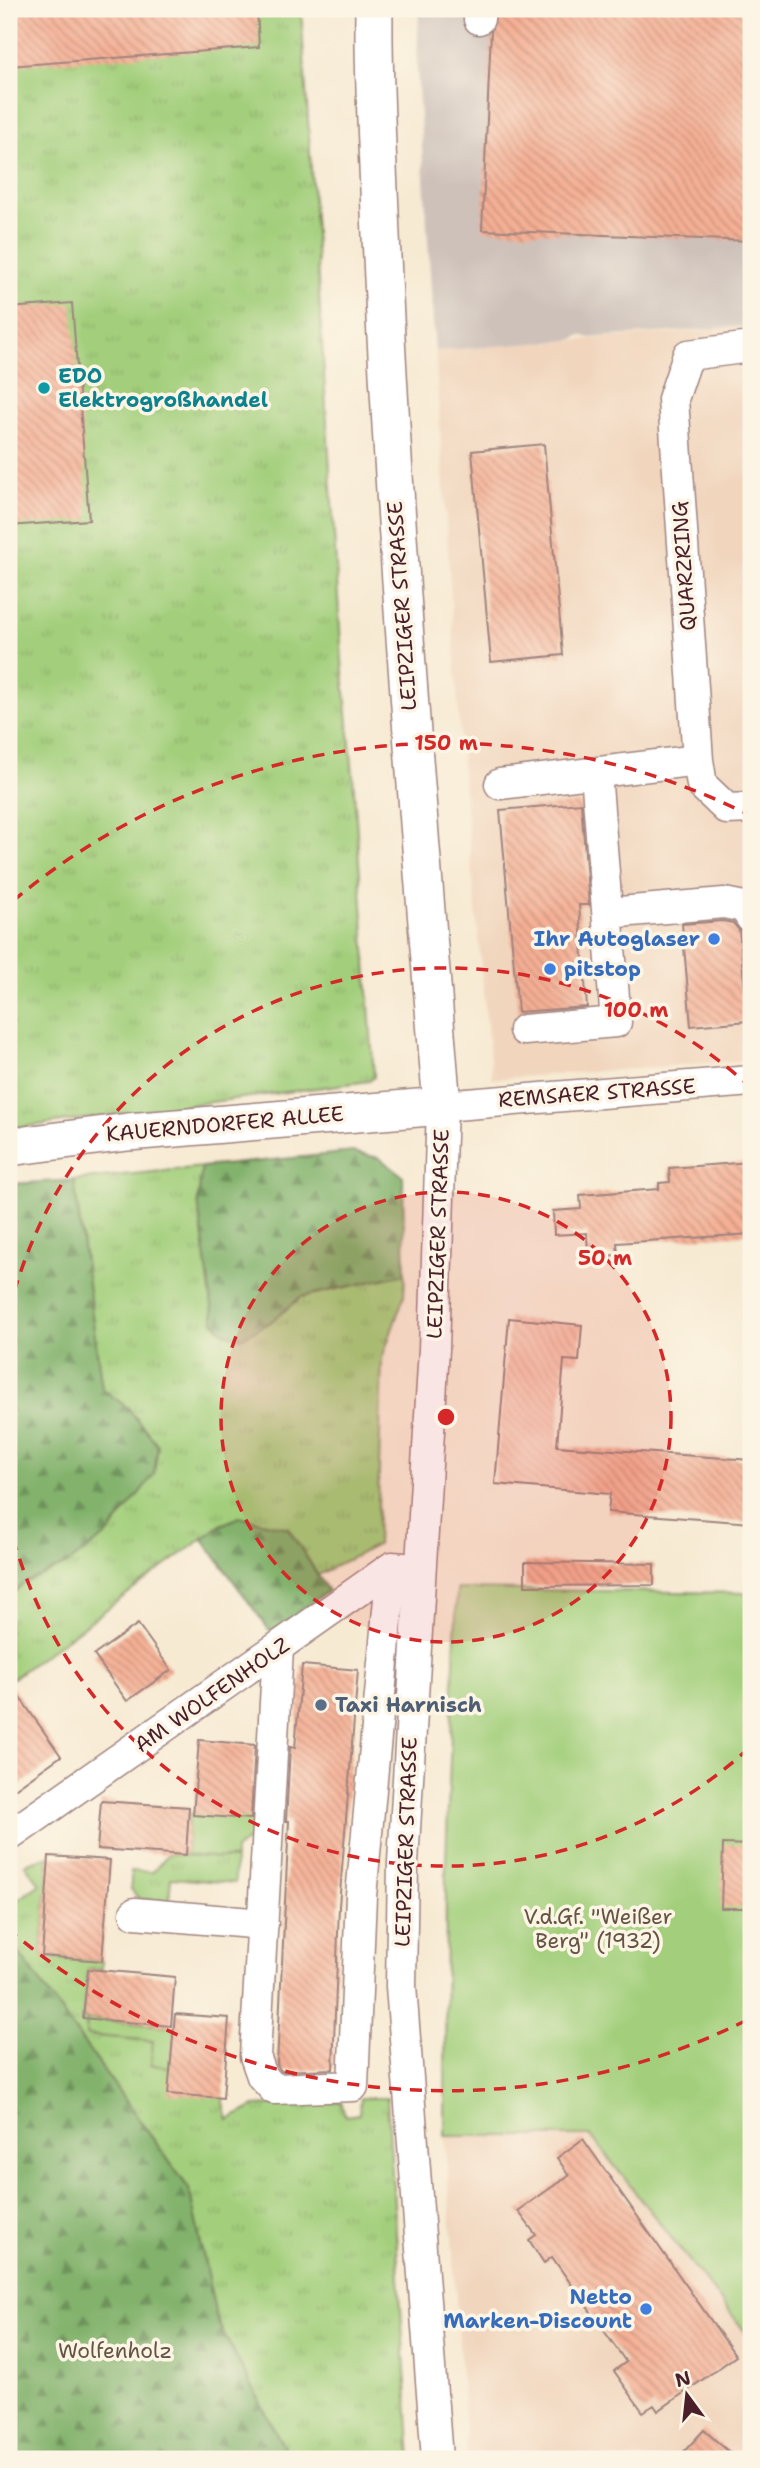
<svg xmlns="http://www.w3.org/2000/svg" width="760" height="2468" font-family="'Shantell Sans',sans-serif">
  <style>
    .built { fill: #f1d5bd }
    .industrial { fill: #cec1ba }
    .grass { fill: url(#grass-tufts); stroke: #767754; stroke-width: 2 }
    .forest { fill: url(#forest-firs); stroke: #66684c; stroke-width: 2 }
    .garden { fill: #a3cf7c; stroke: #767754; stroke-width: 2 }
    .building { fill: url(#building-back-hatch) }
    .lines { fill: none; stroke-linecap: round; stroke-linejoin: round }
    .minor-casing { stroke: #a0847f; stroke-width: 33 }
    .major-casing { stroke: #a0847f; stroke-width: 40 }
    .minor { stroke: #fff; stroke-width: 30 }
    .major { stroke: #fff; stroke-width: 37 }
    .ring { fill: none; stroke: #d62828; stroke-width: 3.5; stroke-dasharray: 12 9 }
    .culture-dot { fill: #0f9aa8; stroke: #fcf5e5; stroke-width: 2.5 }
    .shop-dot { fill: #3f7fe0; stroke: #fcf5e5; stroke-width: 2.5 }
    .service-dot { fill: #5c6f8a; stroke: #fcf5e5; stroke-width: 2.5 }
    .labels { text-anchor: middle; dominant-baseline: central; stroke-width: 7; stroke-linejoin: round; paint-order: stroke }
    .culture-label { font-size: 21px; font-weight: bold; fill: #0d838f; stroke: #fcf5e5; text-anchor: start }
    .street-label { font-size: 21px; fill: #4a1f2b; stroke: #fcf5e5 }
    .shop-label { font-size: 21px; font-weight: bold; fill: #366cbe; stroke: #fcf5e5; text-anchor: end }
    .service-label { font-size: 21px; font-weight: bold; fill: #4e5e75; stroke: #fcf5e5; text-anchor: start }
    .park-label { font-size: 21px; fill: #655443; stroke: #fcf5e5 }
    .centre { fill: #d62828; stroke: #fcf5e5; stroke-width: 3.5 }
    .ring-label { font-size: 21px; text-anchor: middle; font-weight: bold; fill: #d62828; stroke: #fcf5e5; stroke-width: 7; stroke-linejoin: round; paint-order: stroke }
  </style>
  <defs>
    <pattern id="grass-tufts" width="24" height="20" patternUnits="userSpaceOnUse" patternTransform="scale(1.75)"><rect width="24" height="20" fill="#a3cf7c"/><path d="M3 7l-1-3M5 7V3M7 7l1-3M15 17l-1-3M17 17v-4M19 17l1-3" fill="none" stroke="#8eb16b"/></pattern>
    <pattern id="forest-firs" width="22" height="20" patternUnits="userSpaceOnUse" patternTransform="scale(1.75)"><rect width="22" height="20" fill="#82b26c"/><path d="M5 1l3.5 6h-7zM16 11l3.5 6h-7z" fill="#6c9059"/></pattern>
    <pattern id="building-back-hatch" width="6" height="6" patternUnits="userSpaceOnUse" patternTransform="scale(1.75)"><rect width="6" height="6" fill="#f5b095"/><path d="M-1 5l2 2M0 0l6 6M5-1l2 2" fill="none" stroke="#c88f7a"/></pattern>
  </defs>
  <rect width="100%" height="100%" fill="#fcf5e5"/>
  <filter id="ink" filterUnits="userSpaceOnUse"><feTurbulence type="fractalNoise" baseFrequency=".0143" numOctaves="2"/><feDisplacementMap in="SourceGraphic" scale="14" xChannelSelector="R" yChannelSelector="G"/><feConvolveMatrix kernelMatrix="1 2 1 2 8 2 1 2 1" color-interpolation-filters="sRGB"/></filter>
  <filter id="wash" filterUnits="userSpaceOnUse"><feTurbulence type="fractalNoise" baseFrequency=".00686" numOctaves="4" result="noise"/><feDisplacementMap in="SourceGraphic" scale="28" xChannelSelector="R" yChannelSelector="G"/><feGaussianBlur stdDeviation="1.57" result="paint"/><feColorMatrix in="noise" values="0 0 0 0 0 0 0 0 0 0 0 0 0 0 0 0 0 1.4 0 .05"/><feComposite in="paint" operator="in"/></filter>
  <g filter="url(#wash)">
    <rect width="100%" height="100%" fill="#f7ead3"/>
    <!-- built -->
    <path class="built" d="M 751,327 L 751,1060 L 492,1079 L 462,766 L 435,351 Z
      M 445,2136 L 591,2136 L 751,2339 L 751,2459 L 467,2459 Z"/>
    <!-- industrial -->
    <path class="industrial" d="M 419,9 L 751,9 L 751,326 L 590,338 L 581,335 L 572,340 L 435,351 L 417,69 Z"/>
    <!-- grass -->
    <path class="grass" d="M 9,9 L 301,9 L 342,661 L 353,775 L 374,1077 L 369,1081 L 9,1129 Z
      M 202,1167 L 198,1201 L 272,1321 L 301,1297 L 405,1274 L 404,1296 L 382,1358 L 377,1545 L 318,1575 L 288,1529 L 238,1518 L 221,1525 L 9,1681 L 9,1597 L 24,1583 L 69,1563 L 128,1408 L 102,1390 L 74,1180 Z
      M 168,1854 L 235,1859 L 235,1883 L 171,1878 L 169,1901 L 139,1899 L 131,1889 L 131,1871 L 153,1872 Z
      M 49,1856 L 42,1956 L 102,1961 L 102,1970 L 88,1969 L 83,2018 L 87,2019 L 86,2035 L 153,2041 L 171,2067 L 223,2098 L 228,2120 L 255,2106 L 341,2101 L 345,2116 L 359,2114 L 361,2098 L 387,2098 L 411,2459 L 290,2459 L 217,2321 L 189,2189 L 9,1939 L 9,1906 L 40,1884 L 25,1864 Z"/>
    <!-- forest -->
    <path class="forest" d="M 353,1152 L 379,1158 L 403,1176 L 405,1274 L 301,1297 L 272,1321 L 241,1338 L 225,1333 L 214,1322 L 198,1201 L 202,1167 Z
      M 74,1180 L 102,1389 L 128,1408 L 158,1445 L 154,1474 L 108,1534 L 69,1563 L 24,1583 L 9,1597 L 9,1184 Z
      M 239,1517 L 288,1528 L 328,1591 L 276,1629 L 269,1630 L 203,1539 L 221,1525 Z
      M 9,1939 L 189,2189 L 217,2321 L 290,2459 L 9,2459 Z"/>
    <!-- garden -->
    <path class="garden" d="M 457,1589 L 751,1593 L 751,2339 L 591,2136 L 445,2136 L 446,1859 Z
      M 248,1796 L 256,1803 L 253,1836 L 235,1850 L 235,1859 L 186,1855 L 189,1814 Z
      M 87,2019 L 174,2027 L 171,2067 L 151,2065 L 153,2041 L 86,2035 Z"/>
    <g id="blocks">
      <!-- building -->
      <path class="building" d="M 9,9 L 257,9 L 259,47 L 9,66 Z
        M 497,9 L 751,9 L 751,241 L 482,230 L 491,31 Z
        M 72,303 L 89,520 L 9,526 L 9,308 Z
        M 544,444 L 563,655 L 491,662 L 472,451 Z
        M 581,803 L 589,905 L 579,905 L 587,1007 L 518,1012 L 500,810 Z
        M 723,921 L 733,923 L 739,930 L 748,1021 L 691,1026 L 682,924 Z
        M 751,1162 L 751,1234 L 617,1243 L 618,1255 L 588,1257 L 587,1233 L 554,1235 L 553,1211 L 581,1209 L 580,1195 L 659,1189 L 659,1183 L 670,1182 L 669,1168 Z
        M 509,1318 L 582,1325 L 579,1361 L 564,1360 L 557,1446 L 751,1460 L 751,1523 L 608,1512 L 610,1494 L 495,1484 Z
        M 525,1562 L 654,1564 L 654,1585 L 525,1586 Z
        M 138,1624 L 171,1670 L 127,1701 L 94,1655 Z
        M 302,1665 L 358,1670 L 339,1906 L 333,2069 L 281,2071 L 277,2065 L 289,1821 L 286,1821 L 290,1747 L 295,1748 Z
        M 9,1682 L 61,1756 L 9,1793 Z
        M 199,1740 L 255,1745 L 251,1819 L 193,1815 Z
        M 101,1801 L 189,1807 L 186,1855 L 97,1849 Z
        M 723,1844 L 751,1845 L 751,1908 L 721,1908 Z
        M 49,1856 L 110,1860 L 102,1961 L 42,1956 Z
        M 88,1969 L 175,1977 L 171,2026 L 83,2018 Z
        M 175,2014 L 229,2018 L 223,2098 L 168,2094 Z
        M 583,2139 L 736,2356 L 658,2411 L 654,2405 L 643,2412 L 614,2371 L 626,2362 L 552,2257 L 544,2263 L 529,2240 L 536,2235 L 518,2211 L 569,2175 L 557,2158 Z
        M 704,2430 L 737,2459 L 677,2459 Z"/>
    </g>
  </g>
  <g filter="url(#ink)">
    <use href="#blocks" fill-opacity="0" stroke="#a0847f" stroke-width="2"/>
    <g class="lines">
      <defs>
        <path id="minor" d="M 479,19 L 480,9
          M 751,347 L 688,355 L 673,399 L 698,760 L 702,785 L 727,809 L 751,808
          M 500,784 L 698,760
          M 608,913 L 724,903 L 744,907 L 751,918
          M 524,1030 L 616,1022 L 596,773
          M 278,1649 L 255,2056 L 262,2076 L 274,2089 L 353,2086 L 361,1896 L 392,1567
          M 9,1836 L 392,1567 L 404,1568
          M 135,1913 L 263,1924
          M 437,2459 L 401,1986 L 403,1862 L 434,1349 L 442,1106 L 751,1081"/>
        <path id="major" d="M 9,1147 L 128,1132 L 442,1106 C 418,816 394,526 381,235 C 378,160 373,85 374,9"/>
      </defs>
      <!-- minor casing -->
      <use href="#minor" class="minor-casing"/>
      <!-- major casing -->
      <use href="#major" class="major-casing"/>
      <!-- minor -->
      <use href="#minor" class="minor"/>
      <!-- major -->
      <use href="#major" class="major"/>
    </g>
  </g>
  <!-- distance rings -->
  <circle cx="446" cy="1417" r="225" fill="#d62828" fill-opacity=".12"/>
  <g class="ring">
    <circle cx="446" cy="1417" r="225"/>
    <path d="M749 1748A449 449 0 0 1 9 1522M9 1312A449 449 0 0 1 749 1086"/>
    <path d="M747 2020A674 674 0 0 1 13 1933M13 901A674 674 0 0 1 747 814"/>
  </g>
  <!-- markers -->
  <circle class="culture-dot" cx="44" cy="388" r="7"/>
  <g class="shop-dot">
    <circle cx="714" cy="939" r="7"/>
    <circle cx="550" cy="969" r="7"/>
    <circle cx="646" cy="2309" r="7"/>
  </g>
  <circle class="service-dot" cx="321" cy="1705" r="7"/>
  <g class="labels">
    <!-- culture labels -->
    <g class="culture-label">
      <text x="58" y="376">EDO<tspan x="58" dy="24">Elektrogroßhandel</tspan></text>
    </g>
    <!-- street labels -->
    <g class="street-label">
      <text transform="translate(684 566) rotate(-94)">QUARZRING</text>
      <text transform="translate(402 606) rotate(-94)">LEIPZIGER STRASSE</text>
      <text transform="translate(597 1093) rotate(-4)">REMSAER STRASSE</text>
      <text transform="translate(225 1124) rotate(-5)">KAUERNDORFER ALLEE</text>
      <text transform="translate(438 1234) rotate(-88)">LEIPZIGER STRASSE</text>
      <text transform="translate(212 1695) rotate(-35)">AM WOLFENHOLZ</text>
      <text transform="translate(406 1842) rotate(-88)">LEIPZIGER STRASSE</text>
    </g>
    <!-- shop labels -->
    <g class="shop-label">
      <text x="700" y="939">Ihr Autoglaser</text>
      <text x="564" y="969" text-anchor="start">pitstop</text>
      <text x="632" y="2297">Netto<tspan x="632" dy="24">Marken-Discount</tspan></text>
    </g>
    <!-- service labels -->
    <g class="service-label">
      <text x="335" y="1705">Taxi Harnisch</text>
    </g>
    <!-- park labels -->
    <g class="park-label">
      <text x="598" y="1917">V.d.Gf. "Weißer<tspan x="598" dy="24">Berg" (1932)</tspan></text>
      <text x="115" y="2351">Wolfenholz</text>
    </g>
  </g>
  <circle cx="446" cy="1417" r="10" class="centre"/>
  <g class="ring-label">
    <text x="446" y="750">150 m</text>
    <text x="636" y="1017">100 m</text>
    <text x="605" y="1265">50 m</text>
  </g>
  <!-- margin -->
  <rect width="760" height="2468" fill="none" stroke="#fcf5e5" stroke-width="35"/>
  <!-- north arrow -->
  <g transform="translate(687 2395) rotate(345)" stroke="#fcf5e5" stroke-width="5" paint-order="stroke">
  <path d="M0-5L12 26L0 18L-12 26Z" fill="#4a1f2b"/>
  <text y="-10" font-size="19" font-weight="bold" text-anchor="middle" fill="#4a1f2b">N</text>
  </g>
</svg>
